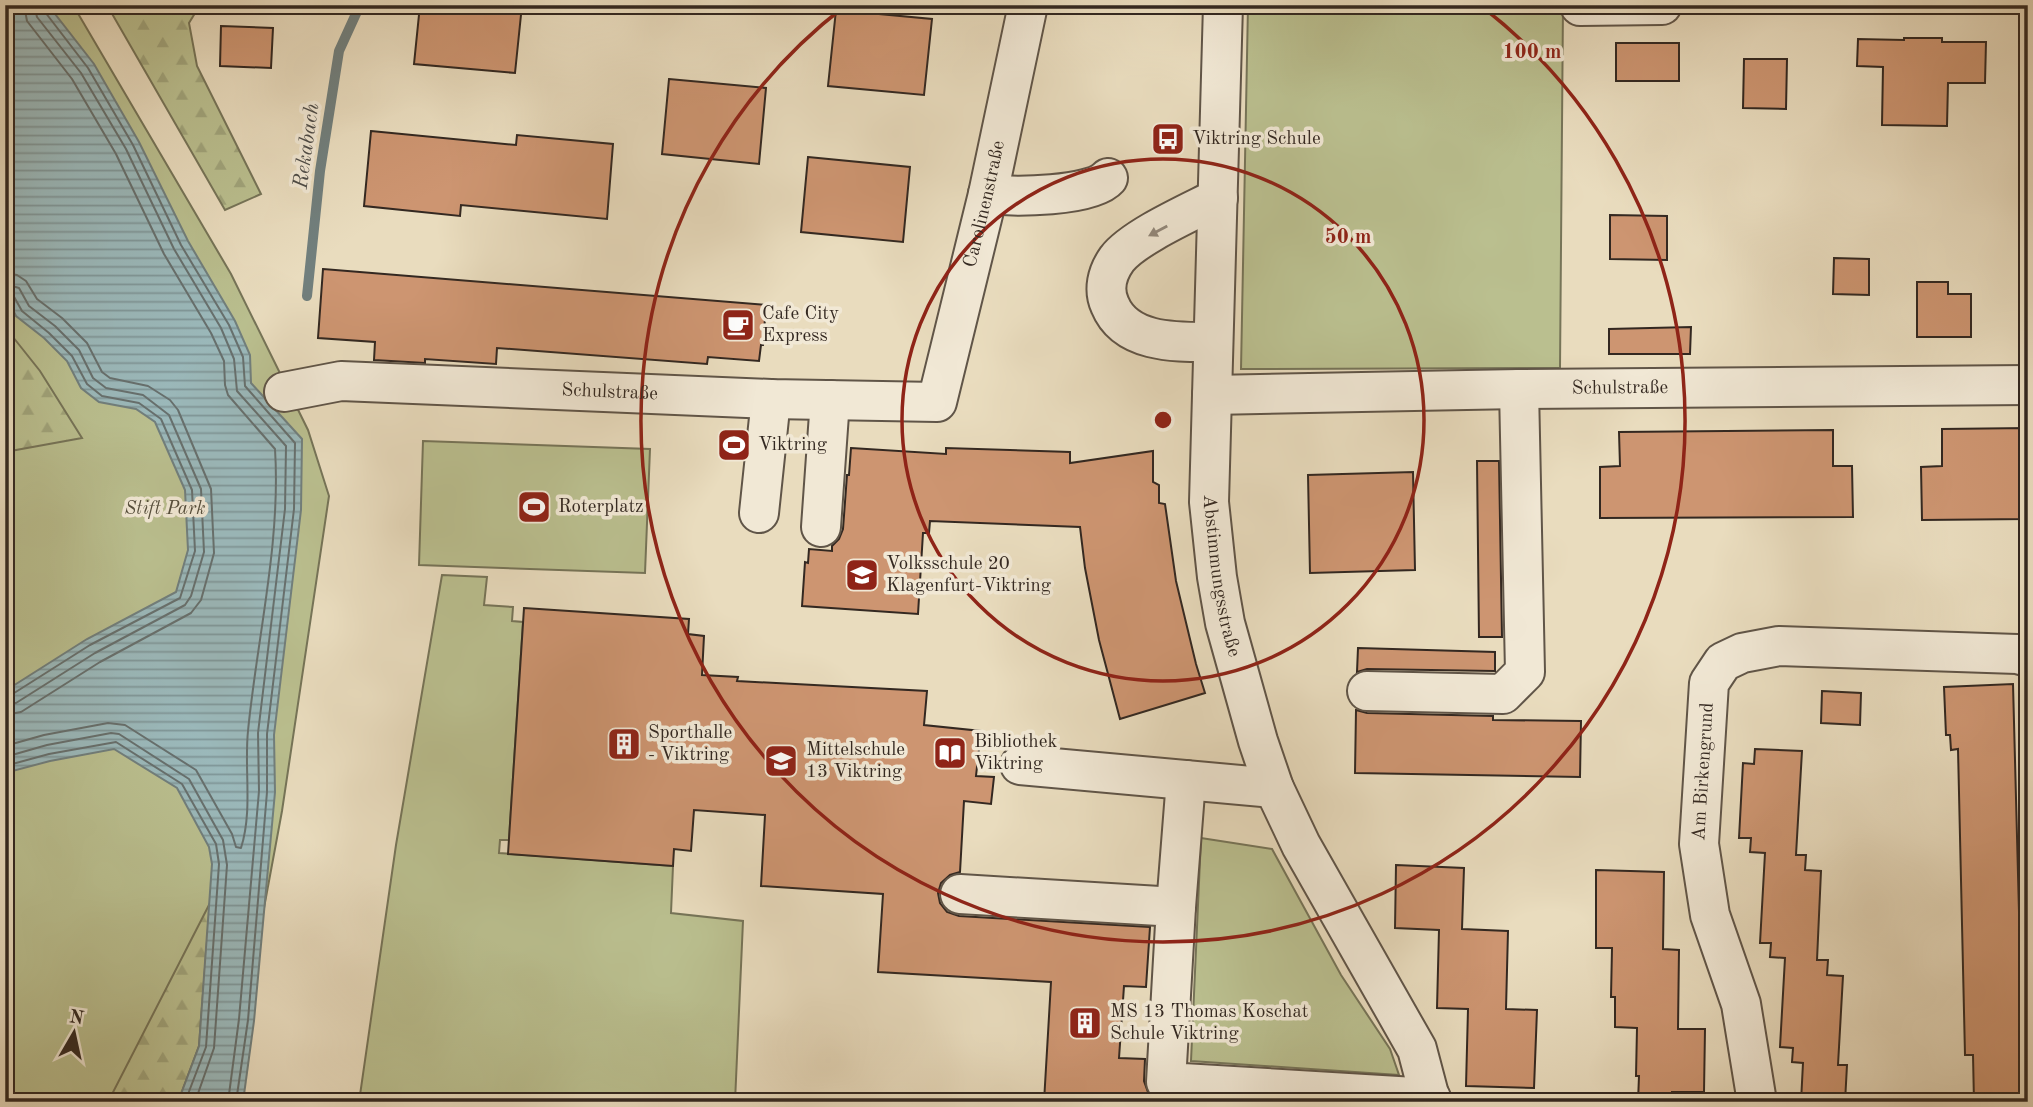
<svg xmlns="http://www.w3.org/2000/svg" width="2033" height="1107" font-family="'Old Standard TT',serif">
  <style>
    .green { fill: #babf8f; stroke: #767458; stroke-width: 2 }
    .forest { fill: url(#forest-firs); stroke: #767458; stroke-width: 2 }
    .water { fill: url(#water-rules); stroke: #717f7d; stroke-width: 2 }
    .lines { fill: none; stroke-linecap: round; stroke-linejoin: round }
    .shore { stroke: #67706e; stroke-width: 2 }
    .stream { stroke: #717f7d; stroke-width: 10 }
    .building { fill: #cd9571; stroke: #332821; stroke-width: 2 }
    .minor-casing { stroke: #605548; stroke-width: 42 }
    .minor { stroke: #f1e8d5; stroke-width: 38 }
    .oneway { fill: #92887b }
    .ring { fill: none; stroke: #8f2418; stroke-width: 3.5 }
    .labels { text-anchor: middle; dominant-baseline: central; stroke-width: 7; stroke-linejoin: round; paint-order: stroke }
    .poi-label { font-size: 19px; fill: #332821; stroke: #f1e8d5; text-anchor: start }
    .street-label { font-size: 19px; fill: #332821; stroke: #f1e8d5 }
    .park-label { font-size: 19px; font-style: italic; fill: #554e3c; stroke: #f1e8d5 }
    .water-label { font-size: 21px; font-style: italic; fill: #4d4c48; stroke: #f1e8d5 }
    .centre { fill: #8f2418; stroke: #f1e8d5; stroke-width: 3.5 }
    .ring-label { font-size: 21px; text-anchor: middle; font-weight: bold; fill: #8f2418; stroke: #f1e8d5; stroke-width: 7; stroke-linejoin: round; paint-order: stroke }
  </style>
  <defs>
    <pattern id="forest-firs" width="22" height="20" patternUnits="userSpaceOnUse" patternTransform="scale(1.75)"><rect width="22" height="20" fill="#babf8f"/><path d="M5 1l3.5 6h-7zM16 11l3.5 6h-7z" fill="#a0a47b"/></pattern>
    <pattern id="water-rules" width="6" height="5" patternUnits="userSpaceOnUse" patternTransform="scale(1.75)"><rect width="6" height="5" fill="#9bb9bb"/><path d="M0 2.5h6" fill="none" stroke="#7f9698"/></pattern>
  </defs>
  <rect width="100%" height="100%" fill="#e9dcbe"/>
  <filter id="stains"><feTurbulence type="fractalNoise" baseFrequency=".00286" numOctaves="4"/><feColorMatrix values="0 0 0 0 .2 0 0 0 0 .09 0 0 0 0 .02 0 0 0 .5 -.17"/></filter>
  <radialGradient id="worn" r=".72"><stop offset=".6" stop-color="#630" stop-opacity="0"/><stop offset="1" stop-color="#630" stop-opacity=".3"/></radialGradient>
  <!-- green -->
  <path class="green" d="M 5,5 L 73,5 L 231,274 L 308,430 L 329,496 L 282,811 L 228,1102 L 5,1102 Z
    M 1248,5 L 1563,5 L 1560,368 L 1241,369 Z
    M 423,441 L 650,449 L 645,573 L 419,565 Z
    M 442,575 L 487,577 L 484,605 L 513,607 L 512,621 L 523,622 L 509,840 L 500,840 L 499,853 L 673,866 L 671,913 L 743,921 L 735,1102 L 359,1102 L 396,845 Z
    M 1201,838 L 1272,849 L 1341,975 L 1390,1049 L 1399,1075 L 1191,1061 Z"/>
  <!-- forest -->
  <path class="forest" d="M 107,5 L 200,5 L 189,23 L 197,66 L 261,194 L 225,210 Z
    M 5,327 L 40,371 L 82,438 L 5,452 Z
    M 210,903 L 199,1046 L 178,1102 L 108,1102 Z"/>
  <!-- water -->
  <path class="water" d="M 5,5 L 48,5 L 94,64 L 139,142 L 188,241 L 235,321 L 250,355 L 251,383 L 302,439 L 301,510 L 274,735 L 275,792 L 254,1021 L 243,1102 L 178,1102 L 199,1046 L 212,864 L 209,847 L 177,788 L 114,749 L 50,761 L 5,773 L 5,691 L 87,639 L 176,592 L 188,550 L 185,490 L 155,422 L 136,409 L 99,402 L 81,388 L 67,361 L 44,338 L 16,316 L 5,294 Z"/>
  <g class="lines">
    <!-- shore -->
    <path class="shore" d="M 34,5 L 37,17 L 81,73 L 126,149 L 174,249 L 221,328 L 234,359 L 237,391 L 286,446 L 285,509 L 258,733 L 259,791 L 239,1019 L 228,1102
      M 43,5 L 45,12 L 88,68 L 133,145 L 181,245 L 229,325 L 243,357 L 245,386 L 295,443 L 294,509 L 267,734 L 267,792 L 248,1020 L 236,1102
      M 5,273 L 17,275 L 26,281 L 37,299 L 62,318 L 87,343 L 102,372 L 110,378 L 148,386 L 170,400 L 178,410 L 211,489 L 214,553 L 201,600 L 191,613 L 100,662 L 21,712 L 5,715
      M 5,284 L 19,288 L 29,306 L 55,326 L 79,350 L 93,378 L 106,388 L 143,395 L 169,415 L 201,489 L 204,552 L 191,596 L 185,605 L 95,653 L 16,703 L 5,705
      M 5,292 L 13,295 L 22,311 L 49,333 L 72,356 L 87,384 L 102,396 L 139,403 L 161,419 L 192,490 L 195,551 L 180,598 L 90,645 L 11,695 L 5,696
      M 5,746 L 44,735 L 108,723 L 125,725 L 196,770 L 232,834 L 236,847 L 241,848 C 253,810 244,769 248,731 C 257,638 281,543 275,449 L 228,395 L 225,385 L 224,361 L 211,333 L 164,254 L 116,154 L 72,79 L 27,21 L 24,5
      M 5,757 L 47,745 L 111,733 L 119,734 L 189,779 L 223,840 L 227,865 L 214,1048 L 195,1102
      M 5,766 L 49,754 L 116,742 L 182,784 L 216,844 L 219,864 L 206,1047 L 185,1102"/>
    <!-- stream -->
    <path class="stream" d="M 307,296 L 320,171 L 339,51 L 360,5"/>
  </g>
  <!-- building -->
  <path class="building" d="M 420,5 L 522,5 L 515,73 L 414,64 Z
    M 836,10 L 932,19 L 924,95 L 828,86 Z
    M 221,26 L 273,28 L 271,68 L 220,66 Z
    M 1904,38 L 1942,38 L 1942,42 L 1986,42 L 1985,83 L 1948,83 L 1947,126 L 1882,125 L 1883,67 L 1857,66 L 1858,39 L 1904,40 Z
    M 1616,43 L 1679,43 L 1679,81 L 1616,81 Z
    M 1744,59 L 1787,59 L 1786,109 L 1743,108 Z
    M 669,79 L 766,88 L 759,164 L 662,154 Z
    M 371,131 L 516,145 L 517,135 L 613,144 L 607,219 L 461,205 L 460,216 L 364,206 Z
    M 808,157 L 910,167 L 903,242 L 801,232 Z
    M 1610,215 L 1667,216 L 1667,260 L 1610,259 Z
    M 1834,258 L 1869,259 L 1869,295 L 1833,294 Z
    M 323,269 L 766,305 L 763,345 L 761,345 L 759,361 L 708,357 L 707,364 L 497,348 L 496,364 L 425,359 L 425,363 L 374,360 L 375,342 L 318,338 Z
    M 1917,282 L 1948,282 L 1948,294 L 1971,294 L 1971,337 L 1917,337 Z
    M 1691,327 L 1690,354 L 1609,354 L 1609,329 Z
    M 2028,428 L 2028,519 L 1922,520 L 1921,467 L 1942,466 L 1942,429 Z
    M 1833,430 L 1833,466 L 1852,466 L 1853,517 L 1600,518 L 1600,467 L 1620,466 L 1619,432 Z
    M 851,448 L 946,454 L 946,448 L 1070,452 L 1070,463 L 1153,451 L 1153,482 L 1159,485 L 1159,503 L 1165,504 L 1176,581 L 1196,664 L 1205,693 L 1120,719 L 1099,640 L 1085,568 L 1080,527 L 930,521 L 929,533 L 923,533 L 918,614 L 802,606 L 805,562 L 808,563 L 809,549 L 832,551 L 832,546 L 839,539 L 843,529 L 847,475 L 849,475 Z
    M 1477,461 L 1499,461 L 1502,637 L 1479,637 Z
    M 1413,472 L 1415,570 L 1310,573 L 1308,475 Z
    M 524,608 L 689,619 L 688,634 L 704,636 L 702,675 L 738,677 L 737,681 L 927,691 L 924,725 L 981,731 L 976,776 L 994,777 L 991,804 L 964,801 L 960,872 L 950,875 L 941,883 L 938,893 L 940,903 L 947,912 L 959,916 L 1150,927 L 1146,987 L 1124,986 L 1119,1058 L 1145,1059 L 1144,1081 L 1149,1095 L 1148,1102 L 1044,1102 L 1051,982 L 878,972 L 883,894 L 761,886 L 765,815 L 694,810 L 691,851 L 674,849 L 673,866 L 508,854 Z
    M 1358,648 L 1495,652 L 1495,671 L 1367,669 L 1357,672 Z
    M 2013,684 L 2024,1102 L 1974,1102 L 1973,1055 L 1965,1055 L 1958,749 L 1951,750 L 1950,735 L 1946,735 L 1944,687 Z
    M 1822,691 L 1861,693 L 1860,725 L 1821,723 Z
    M 1356,710 L 1367,713 L 1493,716 L 1493,720 L 1581,721 L 1580,777 L 1355,773 Z
    M 1755,749 L 1802,751 L 1796,855 L 1806,855 L 1805,870 L 1821,871 L 1817,960 L 1828,960 L 1827,975 L 1843,976 L 1838,1065 L 1847,1065 L 1845,1102 L 1801,1102 L 1803,1063 L 1792,1062 L 1793,1048 L 1780,1047 L 1785,958 L 1770,957 L 1771,943 L 1760,943 L 1765,853 L 1750,852 L 1751,838 L 1739,838 L 1743,763 L 1754,764 Z
    M 1396,865 L 1464,868 L 1462,929 L 1508,931 L 1506,1009 L 1537,1010 L 1534,1088 L 1466,1086 L 1468,1009 L 1437,1008 L 1439,930 L 1395,928 Z
    M 1596,870 L 1664,872 L 1663,949 L 1679,950 L 1678,1029 L 1705,1029 L 1704,1092 L 1672,1092 L 1672,1102 L 1638,1102 L 1639,1076 L 1636,1076 L 1637,1028 L 1615,1027 L 1615,997 L 1611,997 L 1612,948 L 1596,948 Z"/>
  <g class="lines">
    <defs>
      <g id="minor">
        <path id="s1" d="M 1223,5 L 1209,502 L 1217,577 L 1225,623 L 1258,741 L 1274,788 L 1301,845 L 1417,1049 L 1431,1102"/>
        <path d="M 1580,6 L 1662,5"/>
        <path d="M 988,194 C 1014,197 1091,197 1108,178"/>
        <path d="M 1213,342 C 1177,342 1126,344 1110,305 C 1103,290 1107,273 1117,259 C 1134,237 1191,212 1218,198"/>
        <path id="s2" d="M 284,392 L 341,381 L 771,399 L 937,402 L 988,194 L 1028,5"/>
        <path id="s3" d="M 1212,395 L 1519,389 L 2028,385"/>
        <path d="M 759,513 L 771,399"/>
        <path d="M 821,527 L 830,400"/>
        <path d="M 1367,691 L 1503,694 L 1525,672 L 1519,389"/>
        <path d="M 1020,765 L 1274,788"/>
        <path d="M 960,894 L 1176,907 L 1166,1082 L 1431,1098"/>
        <path d="M 1176,907 L 1186,780"/>
        <path id="s4" d="M 1757,1102 L 1741,1004 L 1710,915 L 1699,844 L 1709,683 L 1723,662 L 1742,653 L 1779,646 L 2017,654 L 2028,657"/>
      </g>
    </defs>
    <!-- minor casing -->
    <use href="#minor" class="minor-casing"/>
    <!-- minor -->
    <use href="#minor" class="minor"/>
  </g>
  <!-- one-way arrows -->
  <defs><path id="oneway-solid" d="M-6-.8H1V-3.2L6.5 0L1 3.2V.8H-6Z" transform="scale(1.75)"/></defs>
  <use class="oneway" href="#oneway-solid" transform="translate(1158 231) rotate(152)"/>
  <!-- distance rings -->
  <g class="ring">
    <circle cx="1163" cy="420" r="261"/>
    <path d="M1481 6A522 522 0 1 1 845 6"/>
  </g>
  <!-- icons -->
  <defs>
    <symbol id="bus-square" viewBox="-11 -11 22 22"><rect x="-9" y="-9" width="18" height="18" rx="4" fill="#8f2418" stroke="#f1e8d5"/><path d="M-5-6H5V4H4V6H2V4H-2V6H-4V4H-5ZM-3.5-4V0h7V-4ZM-3.5 1.2v1.5H-2V1.2ZM2 1.2v1.5H3.5V1.2Z" fill="#fff"/></symbol>
    <symbol id="cafe-square" viewBox="-11 -11 22 22"><rect x="-9" y="-9" width="18" height="18" rx="4" fill="#8f2418" stroke="#f1e8d5"/><path d="M-5.5-4.5H6V0H3Q3 3.5 0 3.5H-2.5Q-5.5 3.5-5.5 0ZM3-3.2v2h1.7v-2ZM-6 4.5H4V6H-6Z" fill="#fff"/></symbol>
    <symbol id="stadium-square" viewBox="-11 -11 22 22"><rect x="-9" y="-9" width="18" height="18" rx="4" fill="#8f2418" stroke="#f1e8d5"/><path d="M0-5a6.5 5 0 1 0 0 10a6.5 5 0 1 0 0-10ZM-3.5-1.8h7v3.6h-7Z" fill="#fff"/></symbol>
    <symbol id="school-square" viewBox="-11 -11 22 22"><rect x="-9" y="-9" width="18" height="18" rx="4" fill="#8f2418" stroke="#f1e8d5"/><path d="M0-5L7-2L0 1L-7-2ZM-4 1L0 2.5L4 1V4Q0 6-4 4Z" fill="#fff"/></symbol>
    <symbol id="building-square" viewBox="-11 -11 22 22"><rect x="-9" y="-9" width="18" height="18" rx="4" fill="#8f2418" stroke="#f1e8d5"/><path d="M-4-6H4V6H1V3H-1V6H-4ZM-2.5-4.3h1.7v1.8h-1.7ZM.8-4.3h1.7v1.8H.8ZM-2.5-1h1.7V.8h-1.7ZM.8-1h1.7V.8H.8Z" fill="#fff"/></symbol>
    <symbol id="library-square" viewBox="-11 -11 22 22"><rect x="-9" y="-9" width="18" height="18" rx="4" fill="#8f2418" stroke="#f1e8d5"/><path d="M-6-4Q-3-5.5-.7-3.5V5Q-3 3-6 4ZM6-4Q3-5.5 .7-3.5V5Q3 3 6 4Z" fill="#fff"/></symbol>
  </defs>
  <g fill-rule="evenodd">
    <use href="#bus-square" x="1149" y="120" width="38" height="38"/>
    <use href="#cafe-square" x="719" y="306" width="38" height="38"/>
    <use href="#stadium-square" x="715" y="426" width="38" height="38"/>
    <use href="#stadium-square" x="515" y="488" width="38" height="38"/>
    <use href="#school-square" x="843" y="556" width="38" height="38"/>
    <use href="#building-square" x="605" y="725" width="38" height="38"/>
    <use href="#library-square" x="931" y="734" width="38" height="38"/>
    <use href="#school-square" x="762" y="742" width="38" height="38"/>
    <use href="#building-square" x="1066" y="1004" width="38" height="38"/>
  </g>
  <g class="labels">
    <!-- poi labels -->
    <g class="poi-label">
      <text x="1192" y="139">Viktring Schule</text>
      <text x="762" y="314">Cafe City<tspan x="762" dy="22">Express</tspan></text>
      <text x="758" y="445">Viktring</text>
      <text x="558" y="507">Roterplatz</text>
      <text x="886" y="564">Volksschule 20<tspan x="886" dy="22">Klagenfurt-Viktring</tspan></text>
      <text x="648" y="733">Sporthalle<tspan x="648" dy="22">- Viktring</tspan></text>
      <text x="974" y="742">Bibliothek<tspan x="974" dy="22">Viktring</tspan></text>
      <text x="806" y="750">Mittelschule<tspan x="806" dy="22">13 Viktring</tspan></text>
      <text x="1110" y="1012">MS 13 Thomas Koschat<tspan x="1110" dy="22">Schule Viktring</tspan></text>
    </g>
    <!-- street labels -->
    <g class="street-label">
      <text stroke="none"><textPath href="#s2" startOffset="858">Carolinenstraße</textPath></text>
      <text stroke="none"><textPath href="#s3" startOffset="408">Schulstraße</textPath></text>
      <text stroke="none"><textPath href="#s2" startOffset="327">Schulstraße</textPath></text>
      <text stroke="none"><textPath href="#s1" startOffset="572">Abstimmungsstraße</textPath></text>
      <text stroke="none"><textPath href="#s4" startOffset="338">Am Birkengrund</textPath></text>
    </g>
    <!-- park labels -->
    <g class="park-label">
      <text x="165" y="509">Stift Park</text>
    </g>
    <!-- water labels -->
    <g class="water-label">
      <text transform="translate(307 146) rotate(-82)">Rekabach</text>
    </g>
  </g>
  <circle cx="1163" cy="420" r="10" class="centre"/>
  <g class="ring-label">
    <text x="1532" y="58">100 m</text>
    <text x="1348" y="243">50 m</text>
  </g>
  <!-- margin -->
  <rect width="2033" height="1107" fill="none" stroke="#e9dcbe" stroke-width="28"/>
  <rect x="7" y="7" width="2019" height="1093" fill="none" stroke="#332821" stroke-width="3.5"/>
  <rect x="14" y="14" width="2005" height="1079" fill="none" stroke="#332821" stroke-width="2"/>
  <!-- north arrow -->
  <g transform="translate(74 1033) rotate(9)" stroke="#f1e8d5" stroke-width="5" paint-order="stroke">
  <path d="M0-5L12 26L0 18L-12 26Z" fill="#332821"/>
  <text y="-10" font-size="19" font-weight="bold" text-anchor="middle" fill="#332821">N</text>
  </g>
  <rect width="100%" height="100%" filter="url(#stains)"/>
  <rect width="100%" height="100%" fill="url(#worn)"/>
</svg>
